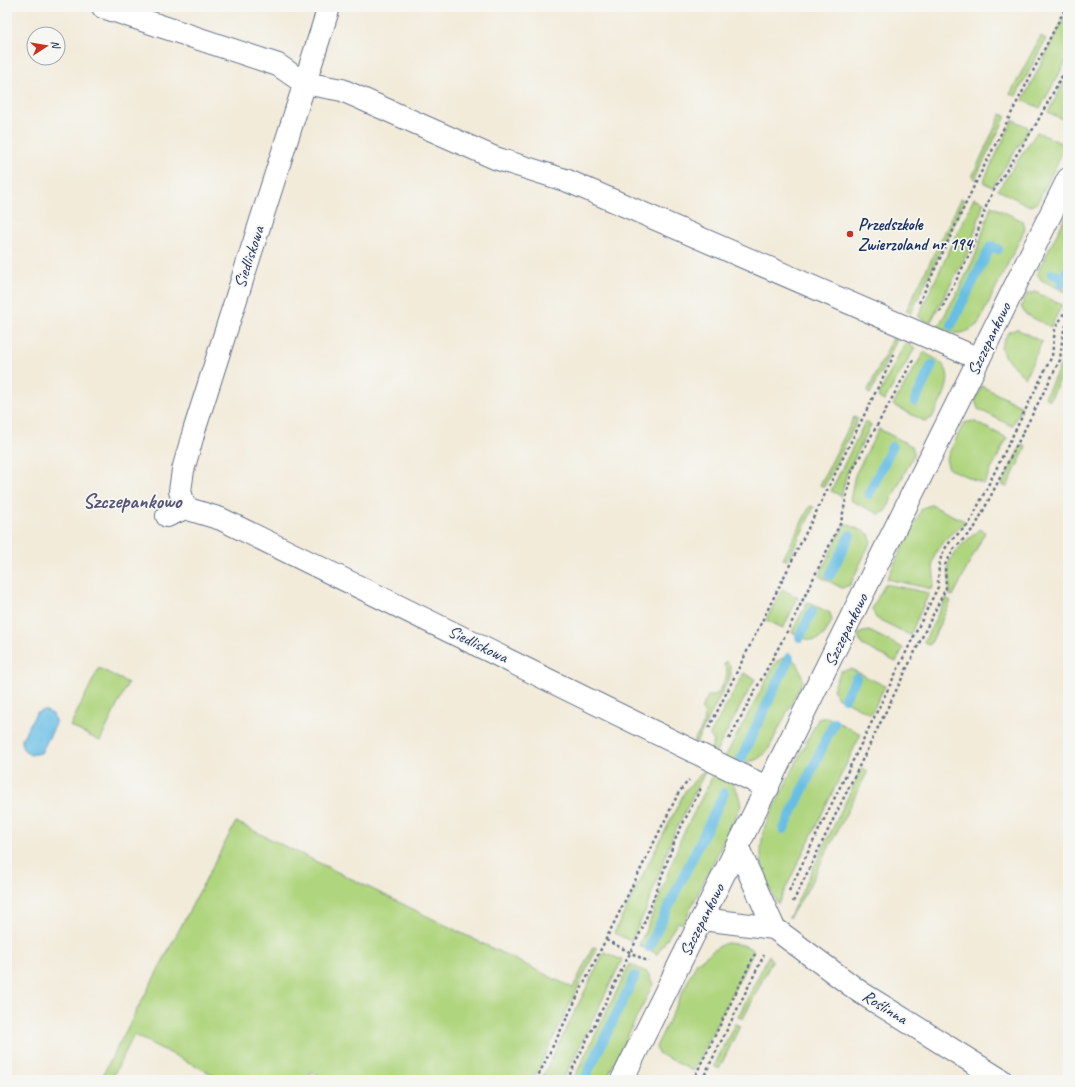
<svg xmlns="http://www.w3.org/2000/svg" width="1075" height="1087" font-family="Caveat,sans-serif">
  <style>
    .green { fill: #b0d57f; stroke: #66826e }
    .water { fill: #68bee5; stroke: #4276a2 }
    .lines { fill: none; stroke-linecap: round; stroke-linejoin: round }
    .stream { stroke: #68bee5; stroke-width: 10 }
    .minor-casing { stroke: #667189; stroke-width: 24 }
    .tertiary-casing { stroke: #667189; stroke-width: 24 }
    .path { stroke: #667189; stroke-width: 2.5; stroke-dasharray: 3 3; stroke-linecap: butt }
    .minor { stroke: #fff; stroke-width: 22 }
    .tertiary { stroke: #fff; stroke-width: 22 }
    .poi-dot { fill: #c8321e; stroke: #f6f6f2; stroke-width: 1.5 }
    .labels { text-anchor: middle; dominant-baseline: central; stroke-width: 3.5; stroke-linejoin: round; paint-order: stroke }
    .poi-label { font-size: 17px; font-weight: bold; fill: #1b2f5e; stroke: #f6f6f2; text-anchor: start }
    .street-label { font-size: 17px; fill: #1b2f5e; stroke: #f6f6f2 }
    .district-label { font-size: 21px; font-weight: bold; fill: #57547a; stroke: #f6f6f2 }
  </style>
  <rect width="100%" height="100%" fill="#f6f6f2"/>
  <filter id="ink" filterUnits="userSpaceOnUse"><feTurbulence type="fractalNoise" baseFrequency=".025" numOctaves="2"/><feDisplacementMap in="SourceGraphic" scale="8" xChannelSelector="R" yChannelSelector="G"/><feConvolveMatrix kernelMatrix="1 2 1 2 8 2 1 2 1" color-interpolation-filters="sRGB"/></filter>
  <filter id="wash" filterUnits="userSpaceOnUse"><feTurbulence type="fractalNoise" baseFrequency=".012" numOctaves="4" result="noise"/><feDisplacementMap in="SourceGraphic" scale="16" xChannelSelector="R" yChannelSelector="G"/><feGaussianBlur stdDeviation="0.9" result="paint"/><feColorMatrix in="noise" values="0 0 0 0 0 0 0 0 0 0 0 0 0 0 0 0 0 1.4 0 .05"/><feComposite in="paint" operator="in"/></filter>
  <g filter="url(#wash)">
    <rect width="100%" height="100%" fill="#f2ebda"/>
    <!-- green -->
    <path class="green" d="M 1068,10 L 1068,58 L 1040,108 L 1023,100 Z
      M 1041,36 L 1046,39 L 1016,96 L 1010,94 Z
      M 1068,76 L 1068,122 L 1048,112 Z
      M 1001,114 L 1006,116 L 975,179 L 972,177 Z
      M 1013,120 L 1030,128 L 992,187 L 983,182 Z
      M 1037,132 L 1061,143 L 1064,150 L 1037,203 L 1030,206 L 998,190 Z
      M 974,198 L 984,202 L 969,250 L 930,323 L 918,317 Z
      M 961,199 L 965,200 L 911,313 L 906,311 Z
      M 991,206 L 1023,221 L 1025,229 L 978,324 C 964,336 953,336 938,327 L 958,291 L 976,254 Z
      M 1068,215 L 1068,293 L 1041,280 L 1037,273 L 1066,216 Z
      M 1035,292 L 1062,305 L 1051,327 L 1025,314 L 1021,306 L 1027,294 Z
      M 1017,329 L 1042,342 L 1025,378 L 1004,356 L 1001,347 L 1008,332 Z
      M 893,338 L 897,340 L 870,394 L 867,392 Z
      M 905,343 L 915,348 L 884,401 L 878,397 Z
      M 924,352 C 929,356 938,359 942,364 C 957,379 939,403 932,418 L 924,421 L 893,405 Z
      M 1064,353 L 1068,355 L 1068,363 L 1050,400 L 1045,397 L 1064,358 Z
      M 982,386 L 1022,407 L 1012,426 L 978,409 L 975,400 Z
      M 854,417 L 858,419 L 824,487 L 820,485 Z
      M 973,421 L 1007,438 L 984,484 L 949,469 L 946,459 L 964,423 Z
      M 865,422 L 871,425 L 847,473 L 841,496 L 831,491 Z
      M 879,429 L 912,446 L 914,454 L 885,512 L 879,514 L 850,500 L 855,475 Z
      M 1021,445 L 1026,447 L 1007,487 L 1002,485 Z
      M 931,505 L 966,522 C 953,532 934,546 933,564 C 933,573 936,580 932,589 L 887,579 L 922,508 Z
      M 810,506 L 814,507 L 788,560 L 783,559 Z
      M 845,523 L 869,534 L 871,541 L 850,585 L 842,588 L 819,576 Z
      M 980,529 L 985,532 L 953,596 L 948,594 C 952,585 948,577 948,568 C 950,552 969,539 980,529 Z
      M 885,584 L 929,593 L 910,635 L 876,618 L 872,609 Z
      M 782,589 L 798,598 L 783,628 L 766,620 Z
      M 946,598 L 951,601 L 930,645 L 924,642 Z
      M 807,602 L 830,613 L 832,620 C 821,644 815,645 792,632 Z
      M 869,631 L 903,648 L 896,662 L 862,645 L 858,637 L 860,633 Z
      M 783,658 C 798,658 800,667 803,681 L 769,748 C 757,765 743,764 724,759 L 776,662 Z
      M 726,661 L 730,665 L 731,675 L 695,745 L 694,741 C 699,732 711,717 701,709 L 708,696 C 720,698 723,683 727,674 L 727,671 L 724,665 Z
      M 99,668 L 128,683 L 100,741 L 70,726 Z
      M 851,669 L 885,686 L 871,714 L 837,697 L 833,689 L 841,671 Z
      M 744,673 L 755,679 L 715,754 L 710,751 L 714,742 L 710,735 Z
      M 827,717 L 861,734 L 778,904 C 761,876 757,858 765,826 L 818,719 Z
      M 708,766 L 674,833 L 645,912 L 631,941 L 614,933 L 685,791 Z
      M 862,768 L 868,771 L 806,892 L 789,918 Z
      M 716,770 C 732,779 738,788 741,806 L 683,924 L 678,922 L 657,954 L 639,945 L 652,916 L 682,836 Z
      M 236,822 L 573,988 L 593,947 L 597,948 L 533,1080 L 322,1080 L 323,1078 L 311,1072 L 307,1080 L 224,1080 L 134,1035 L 111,1080 L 100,1080 Z
      M 727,943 L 743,945 L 754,950 L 693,1071 L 658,1053 L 656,1047 L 697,962 C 708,957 715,946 727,943 Z
      M 604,952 L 622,960 L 563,1080 L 541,1080 Z
      M 769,955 L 772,961 L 743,1019 L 738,1017 Z
      M 630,964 L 648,973 L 653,984 L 606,1080 L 573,1080 Z
      M 735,1024 L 740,1026 L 719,1069 L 714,1066 Z"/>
    <!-- water -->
    <path class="water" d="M 44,710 L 53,714 L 56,724 L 41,753 L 30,755 L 22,748 L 22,739 L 36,713 Z"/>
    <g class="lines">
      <!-- stream -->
      <path class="stream" d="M 1052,274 L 1063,278
        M 1061,284 L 1068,269
        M 951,325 L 991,246 L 998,249
        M 915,401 L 932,365
        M 869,494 L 892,447
        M 830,575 L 850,535
        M 800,637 L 812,611
        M 845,698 L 856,678
        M 741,759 L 789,658
        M 784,829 L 834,723
        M 649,947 L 724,793
        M 584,1080 L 635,976"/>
    </g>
  </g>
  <g filter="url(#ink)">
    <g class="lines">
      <defs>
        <path id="minor" d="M 103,7 L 278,65 L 304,83 L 342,90 L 495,158 L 568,181 L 979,359
          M 185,508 L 180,491 L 183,470 L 194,431 L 329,7
          M 167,516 L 185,508 L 221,519 L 768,788
          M 738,848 L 774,928 L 860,992 L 1001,1080
          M 702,919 L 774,928"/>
        <path id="tertiary" d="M 622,1080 L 1068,179"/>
      </defs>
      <!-- minor casing -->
      <use href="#minor" class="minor-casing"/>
      <!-- tertiary casing -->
      <use href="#tertiary" class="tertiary-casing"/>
      <!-- path -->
      <path class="path" d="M 919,303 L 975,184 L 1066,7
        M 940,312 L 971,251 L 987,204 L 995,188 L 1035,126 L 1068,65
        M 709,728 L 895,353
        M 729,739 L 788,630 L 841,522 L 852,471 L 913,360
        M 789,891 L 938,587 C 938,552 943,547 969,524 L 1052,356 L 1055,329 L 1068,306
        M 793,902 L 946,588 L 945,565 L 954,549 L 975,527 L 1060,360 L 1063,333 L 1068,321
        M 606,940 L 649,962
        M 315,1080 L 317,1075
        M 536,1080 L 679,792 L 689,780
        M 567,1080 L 642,929 L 677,835 L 702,786
        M 693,1080 L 755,954
        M 702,1080 L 764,955"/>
      <!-- minor -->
      <use href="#minor" class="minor"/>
      <!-- tertiary -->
      <use href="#tertiary" class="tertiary"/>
    </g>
  </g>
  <!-- markers -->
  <circle class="poi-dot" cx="850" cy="234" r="4"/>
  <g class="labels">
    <!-- poi labels -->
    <g class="poi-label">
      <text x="858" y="224">Przedszkole<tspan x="858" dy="20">Zwierzoland nr 194</tspan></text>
    </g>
    <!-- street labels -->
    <g class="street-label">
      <text transform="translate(249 257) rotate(-72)">Siedliskowa</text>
      <text transform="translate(989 339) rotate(-64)">Szczepankowo</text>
      <text transform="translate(846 630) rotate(-64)">Szczepankowo</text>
      <text transform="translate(478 644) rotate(26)">Siedliskowa</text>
      <text transform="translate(702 920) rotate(-63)">Szczepankowo</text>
      <text transform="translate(885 1007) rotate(32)">Roślinna</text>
    </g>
    <!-- district labels -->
    <g class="district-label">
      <text x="132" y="501">Szczepankowo</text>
    </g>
  </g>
  <!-- margin -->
  <rect width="1075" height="1087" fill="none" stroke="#f6f6f2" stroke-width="24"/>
  <!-- north arrow -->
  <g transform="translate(46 46) rotate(78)"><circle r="19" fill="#f6f6f2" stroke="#9ea6b7"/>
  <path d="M0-3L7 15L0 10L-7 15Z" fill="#c8321e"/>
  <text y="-6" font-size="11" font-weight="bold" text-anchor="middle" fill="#1b2f5e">N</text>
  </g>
</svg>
